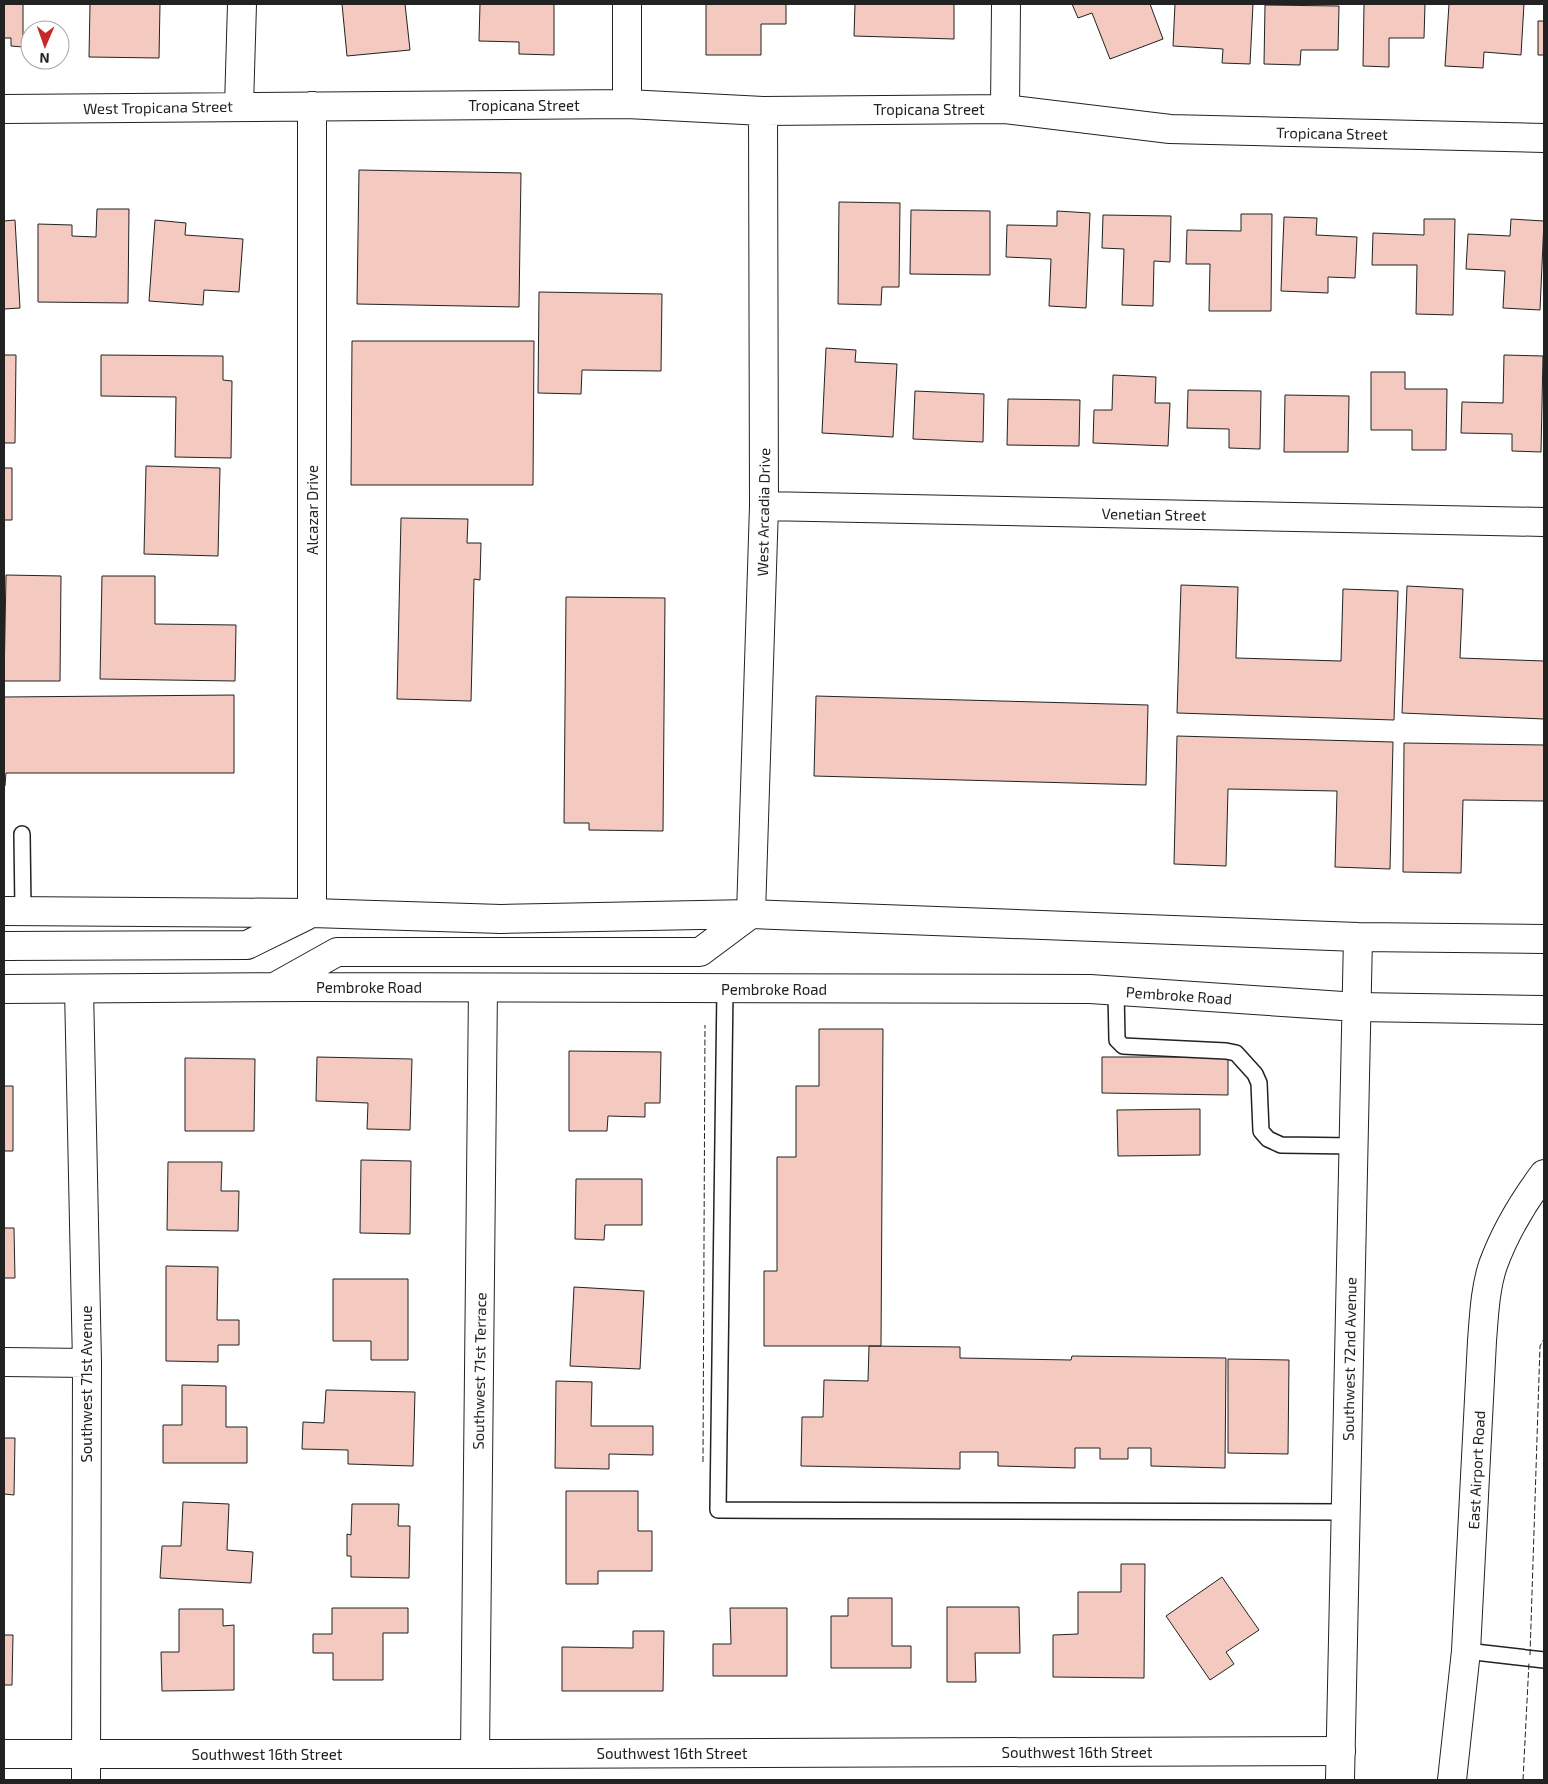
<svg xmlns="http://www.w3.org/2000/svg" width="1548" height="1784" font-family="'Exo 2',sans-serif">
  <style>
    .building { fill: #f3c9c0; stroke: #222 }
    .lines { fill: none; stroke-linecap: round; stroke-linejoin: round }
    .lane-casing { stroke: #222; stroke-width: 18 }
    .street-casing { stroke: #222; stroke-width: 30 }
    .secondary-casing { stroke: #222; stroke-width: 30 }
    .lane { stroke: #fff; stroke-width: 15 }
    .street { stroke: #fff; stroke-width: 28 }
    .secondary { stroke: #fff; stroke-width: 28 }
    .fence { stroke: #222; stroke-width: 1; stroke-dasharray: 6 2.5; stroke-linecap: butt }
    .labels { text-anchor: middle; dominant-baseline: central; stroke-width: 4; stroke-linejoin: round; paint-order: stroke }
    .street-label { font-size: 15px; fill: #222; stroke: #fff }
  </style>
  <rect width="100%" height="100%" fill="#fff"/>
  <!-- building -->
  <path class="building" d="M 4,4 L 23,4 L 23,47 L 11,46 L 11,38 L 4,38 Z
    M 90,4 L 160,4 L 159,58 L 89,57 Z
    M 342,4 L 405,4 L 410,50 L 347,56 Z
    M 480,4 L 554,4 L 554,55 L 519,54 L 519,42 L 479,41 Z
    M 706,4 L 786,4 L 786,24 L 761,24 L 761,55 L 706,55 Z
    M 855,4 L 954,4 L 954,39 L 854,36 Z
    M 1072,4 L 1150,4 L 1163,39 L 1110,59 L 1092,13 L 1078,18 Z
    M 1175,4 L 1253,4 L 1250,64 L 1222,63 L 1223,49 L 1173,46 Z
    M 1364,4 L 1425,4 L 1424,38 L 1389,38 L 1389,67 L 1363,66 Z
    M 1449,4 L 1524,4 L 1521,55 L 1484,52 L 1483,68 L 1445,66 Z
    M 1265,5 L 1339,6 L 1338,50 L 1301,50 L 1300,65 L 1264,64 Z
    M 1538,21 L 1544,21 L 1544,55 L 1538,55 Z
    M 359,170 L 521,173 L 519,307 L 357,304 Z
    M 839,202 L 900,203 L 899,287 L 882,287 L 881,305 L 838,304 Z
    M 97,209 L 129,209 L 128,303 L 38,302 L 38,224 L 72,225 L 72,236 L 96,237 Z
    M 911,210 L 990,211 L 990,275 L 910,274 Z
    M 1057,211 L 1090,213 L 1086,308 L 1049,306 L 1051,259 L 1006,257 L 1007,225 L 1057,226 Z
    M 1241,214 L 1272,214 L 1271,311 L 1209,311 L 1210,264 L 1186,264 L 1187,230 L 1241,231 Z
    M 1103,215 L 1171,216 L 1170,262 L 1154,261 L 1153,306 L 1122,305 L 1124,249 L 1102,248 Z
    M 1284,217 L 1317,218 L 1316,235 L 1357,237 L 1355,278 L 1328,277 L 1328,293 L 1281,291 Z
    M 1424,219 L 1455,219 L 1453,315 L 1416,314 L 1417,265 L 1372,265 L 1373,233 L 1424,235 Z
    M 1511,219 L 1544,221 L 1540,310 L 1503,308 L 1505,271 L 1466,269 L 1468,234 L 1510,236 Z
    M 15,220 L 20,308 L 4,309 L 4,221 Z
    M 155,220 L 186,223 L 185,235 L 243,239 L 239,292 L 204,290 L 203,305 L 149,301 Z
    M 539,292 L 662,294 L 661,371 L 582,370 L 581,394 L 538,393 Z
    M 352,341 L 534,341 L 533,485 L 351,485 Z
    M 826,348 L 856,350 L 855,362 L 897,364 L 893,437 L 822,433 Z
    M 4,355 L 16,355 L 15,443 L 4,443 Z
    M 101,355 L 223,356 L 223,380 L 232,381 L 231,458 L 175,457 L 176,397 L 101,396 Z
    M 1504,355 L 1543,356 L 1541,452 L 1512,451 L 1512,434 L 1461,433 L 1462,402 L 1503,403 Z
    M 1371,372 L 1405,372 L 1405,389 L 1447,389 L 1446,450 L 1412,450 L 1412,430 L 1371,430 Z
    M 1113,375 L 1156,377 L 1155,403 L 1170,403 L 1168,446 L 1093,443 L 1094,410 L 1112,410 Z
    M 1188,390 L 1261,391 L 1260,449 L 1229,448 L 1229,429 L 1187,428 Z
    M 915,391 L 984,394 L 983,442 L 913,439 Z
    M 1285,395 L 1349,396 L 1348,452 L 1284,452 Z
    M 1008,399 L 1080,400 L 1079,446 L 1007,445 Z
    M 146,466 L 220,468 L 218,556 L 144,554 Z
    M 4,468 L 12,468 L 12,520 L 4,520 Z
    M 401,518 L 468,519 L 467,543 L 481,543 L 480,580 L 474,579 L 471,701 L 397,699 Z
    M 6,575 L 61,576 L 60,681 L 4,681 Z
    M 102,576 L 155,576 L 155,624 L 236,625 L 235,681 L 100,679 Z
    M 1181,585 L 1238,587 L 1236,658 L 1341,661 L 1343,589 L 1398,591 L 1394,720 L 1177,713 Z
    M 1407,586 L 1463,589 L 1460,658 L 1544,661 L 1544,719 L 1402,713 Z
    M 566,597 L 665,598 L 663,831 L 589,830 L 589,823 L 564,823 Z
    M 234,695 L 234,773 L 6,773 L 5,786 L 4,786 L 4,697 Z
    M 816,696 L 1148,705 L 1146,785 L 814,776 Z
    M 1177,736 L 1393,742 L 1390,869 L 1335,867 L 1337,791 L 1228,789 L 1226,866 L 1174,864 Z
    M 1404,743 L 1544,745 L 1544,801 L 1463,800 L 1461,873 L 1403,872 Z
    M 819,1029 L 883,1029 L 881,1346 L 764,1346 L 764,1271 L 777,1271 L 777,1157 L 796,1157 L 796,1086 L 819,1086 Z
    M 569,1051 L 661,1052 L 660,1103 L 645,1103 L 645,1117 L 608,1116 L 607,1131 L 569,1131 Z
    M 317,1057 L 412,1059 L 410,1130 L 367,1129 L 368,1103 L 316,1101 Z
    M 1102,1057 L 1228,1057 L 1228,1095 L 1102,1093 Z
    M 185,1058 L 255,1059 L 254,1131 L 185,1131 Z
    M 4,1086 L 13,1086 L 13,1151 L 4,1151 Z
    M 1200,1109 L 1200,1155 L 1118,1156 L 1117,1110 Z
    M 361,1160 L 411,1161 L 410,1234 L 360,1233 Z
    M 168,1162 L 222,1162 L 221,1191 L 239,1191 L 238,1231 L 167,1230 Z
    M 576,1179 L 642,1179 L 642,1225 L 605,1225 L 604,1240 L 575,1239 Z
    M 4,1228 L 14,1228 L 15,1278 L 4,1278 Z
    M 166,1266 L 218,1267 L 217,1320 L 239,1320 L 239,1345 L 218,1345 L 218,1362 L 166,1361 Z
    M 333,1279 L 408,1279 L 408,1360 L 371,1360 L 371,1341 L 333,1341 Z
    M 574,1287 L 644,1291 L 640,1369 L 570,1366 Z
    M 869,1346 L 960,1347 L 960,1358 L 1071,1360 L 1072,1356 L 1226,1358 L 1225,1468 L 1151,1466 L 1151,1448 L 1128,1448 L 1128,1459 L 1100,1459 L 1100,1448 L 1075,1448 L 1075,1468 L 998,1466 L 998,1452 L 960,1452 L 960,1469 L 801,1466 L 802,1417 L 823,1417 L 824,1380 L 868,1381 Z
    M 1228,1359 L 1289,1360 L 1288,1454 L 1228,1453 Z
    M 556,1381 L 592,1382 L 591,1426 L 653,1426 L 653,1455 L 609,1454 L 609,1469 L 555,1468 Z
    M 182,1385 L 226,1386 L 226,1427 L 247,1427 L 247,1463 L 163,1463 L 163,1425 L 182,1425 Z
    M 326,1390 L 415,1392 L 413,1466 L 348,1464 L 348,1450 L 302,1449 L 303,1422 L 324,1423 Z
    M 4,1438 L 15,1438 L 14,1495 L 4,1494 Z
    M 566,1491 L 638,1491 L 638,1531 L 652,1531 L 652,1571 L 598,1571 L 598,1584 L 566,1584 Z
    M 183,1502 L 229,1504 L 227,1550 L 253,1552 L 251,1583 L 160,1578 L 162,1546 L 181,1546 Z
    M 352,1504 L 399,1504 L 398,1526 L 410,1526 L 409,1578 L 351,1577 L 351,1556 L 347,1556 L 347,1534 L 351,1535 Z
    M 1121,1564 L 1145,1564 L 1144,1678 L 1053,1677 L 1053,1635 L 1078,1634 L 1078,1592 L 1121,1592 Z
    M 1222,1577 L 1259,1630 L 1226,1652 L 1234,1664 L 1210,1680 L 1166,1616 Z
    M 848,1598 L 892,1598 L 892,1646 L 911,1646 L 911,1668 L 831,1668 L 831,1616 L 848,1616 Z
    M 947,1607 L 1019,1607 L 1020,1653 L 975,1653 L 976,1682 L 947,1682 Z
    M 332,1608 L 408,1608 L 408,1633 L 383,1633 L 383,1680 L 333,1680 L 333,1653 L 313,1653 L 313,1634 L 332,1634 Z
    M 730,1608 L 787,1608 L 787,1676 L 713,1676 L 713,1644 L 731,1644 Z
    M 179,1609 L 223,1609 L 223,1626 L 234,1625 L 234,1690 L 162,1691 L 161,1652 L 179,1652 Z
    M 633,1631 L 664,1631 L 663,1691 L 562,1691 L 562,1647 L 633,1648 Z
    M 4,1635 L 13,1635 L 12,1685 L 4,1685 Z"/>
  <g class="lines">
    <defs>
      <path id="lane" d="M 22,834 L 23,911
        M 725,989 L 718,1510 L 1345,1512
        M 1116,991 L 1117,1040 L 1123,1046 L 1226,1051 L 1236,1053 L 1255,1074 L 1259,1083 L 1261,1131 L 1268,1139 L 1281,1145 L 1354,1146
        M 1466,1651 L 1544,1660"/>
      <path id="street" d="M 627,4 L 627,104
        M 239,106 L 242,4
        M 4,109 L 627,104 L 763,111 L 1005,109 L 1170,129 L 1544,138
        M 1005,109 L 1006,4
        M 764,506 L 1544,522
        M 312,913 L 312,106
        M 751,914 L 764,506 L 763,111
        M 79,989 L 87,1363 L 86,1780
        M 4,1362 L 87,1363
        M 4,1754 L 475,1754 L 1341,1751
        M 475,1754 L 483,988
        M 1452,1780 L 1466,1651 L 1482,1341 C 1484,1316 1485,1289 1493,1265 C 1505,1232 1523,1202 1544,1174"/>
      <path id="secondary" d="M 4,911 L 312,913 L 501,919 L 751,914 L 1358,937 L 1544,939
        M 4,946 L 247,945 L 306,916
        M 278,985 L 337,952 L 700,952 L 751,914
        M 4,989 L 308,987 L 1090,989 L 1357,1007 L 1544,1010
        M 1340,1780 L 1358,937"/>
    </defs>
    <!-- lane casing -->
    <use href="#lane" class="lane-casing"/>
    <!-- street casing -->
    <use href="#street" class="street-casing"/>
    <!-- secondary casing -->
    <use href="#secondary" class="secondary-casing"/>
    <!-- lane -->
    <use href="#lane" class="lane"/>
    <!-- street -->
    <use href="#street" class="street"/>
    <!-- secondary -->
    <use href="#secondary" class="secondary"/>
    <!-- fence -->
    <path class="fence" d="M 703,1462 L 705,1025
      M 1530,1655 L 1540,1346 L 1544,1339
      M 1523,1780 L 1529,1662"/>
  </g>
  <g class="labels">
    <!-- street labels -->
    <g class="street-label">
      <text x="524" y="105">Tropicana Street</text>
      <text transform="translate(158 107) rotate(-1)">West Tropicana Street</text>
      <text x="929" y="109">Tropicana Street</text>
      <text transform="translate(1332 133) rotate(1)">Tropicana Street</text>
      <text transform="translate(312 510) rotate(-90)">Alcazar Drive</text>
      <text transform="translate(763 512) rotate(-89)">West Arcadia Drive</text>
      <text transform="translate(1154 514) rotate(1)">Venetian Street</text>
      <text x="369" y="987">Pembroke Road</text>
      <text x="774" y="989">Pembroke Road</text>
      <text transform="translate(1179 995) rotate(4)">Pembroke Road</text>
      <text transform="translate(1349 1359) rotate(-89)">Southwest 72nd Avenue</text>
      <text transform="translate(479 1371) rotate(-89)">Southwest 71st Terrace</text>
      <text transform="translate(86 1384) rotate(-90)">Southwest 71st Avenue</text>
      <text transform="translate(1476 1470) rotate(-87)">East Airport Road</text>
      <text x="1077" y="1752">Southwest 16th Street</text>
      <text x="672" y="1753">Southwest 16th Street</text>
      <text x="267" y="1754">Southwest 16th Street</text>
    </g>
  </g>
  <!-- border -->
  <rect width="1548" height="1784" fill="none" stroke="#222222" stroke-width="10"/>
  <!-- north arrow -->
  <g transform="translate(45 45) rotate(182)"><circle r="24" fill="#ffffff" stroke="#a7a7a7"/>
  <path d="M0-4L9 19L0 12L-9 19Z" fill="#c62828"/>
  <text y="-8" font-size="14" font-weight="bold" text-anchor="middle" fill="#222222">N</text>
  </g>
</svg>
